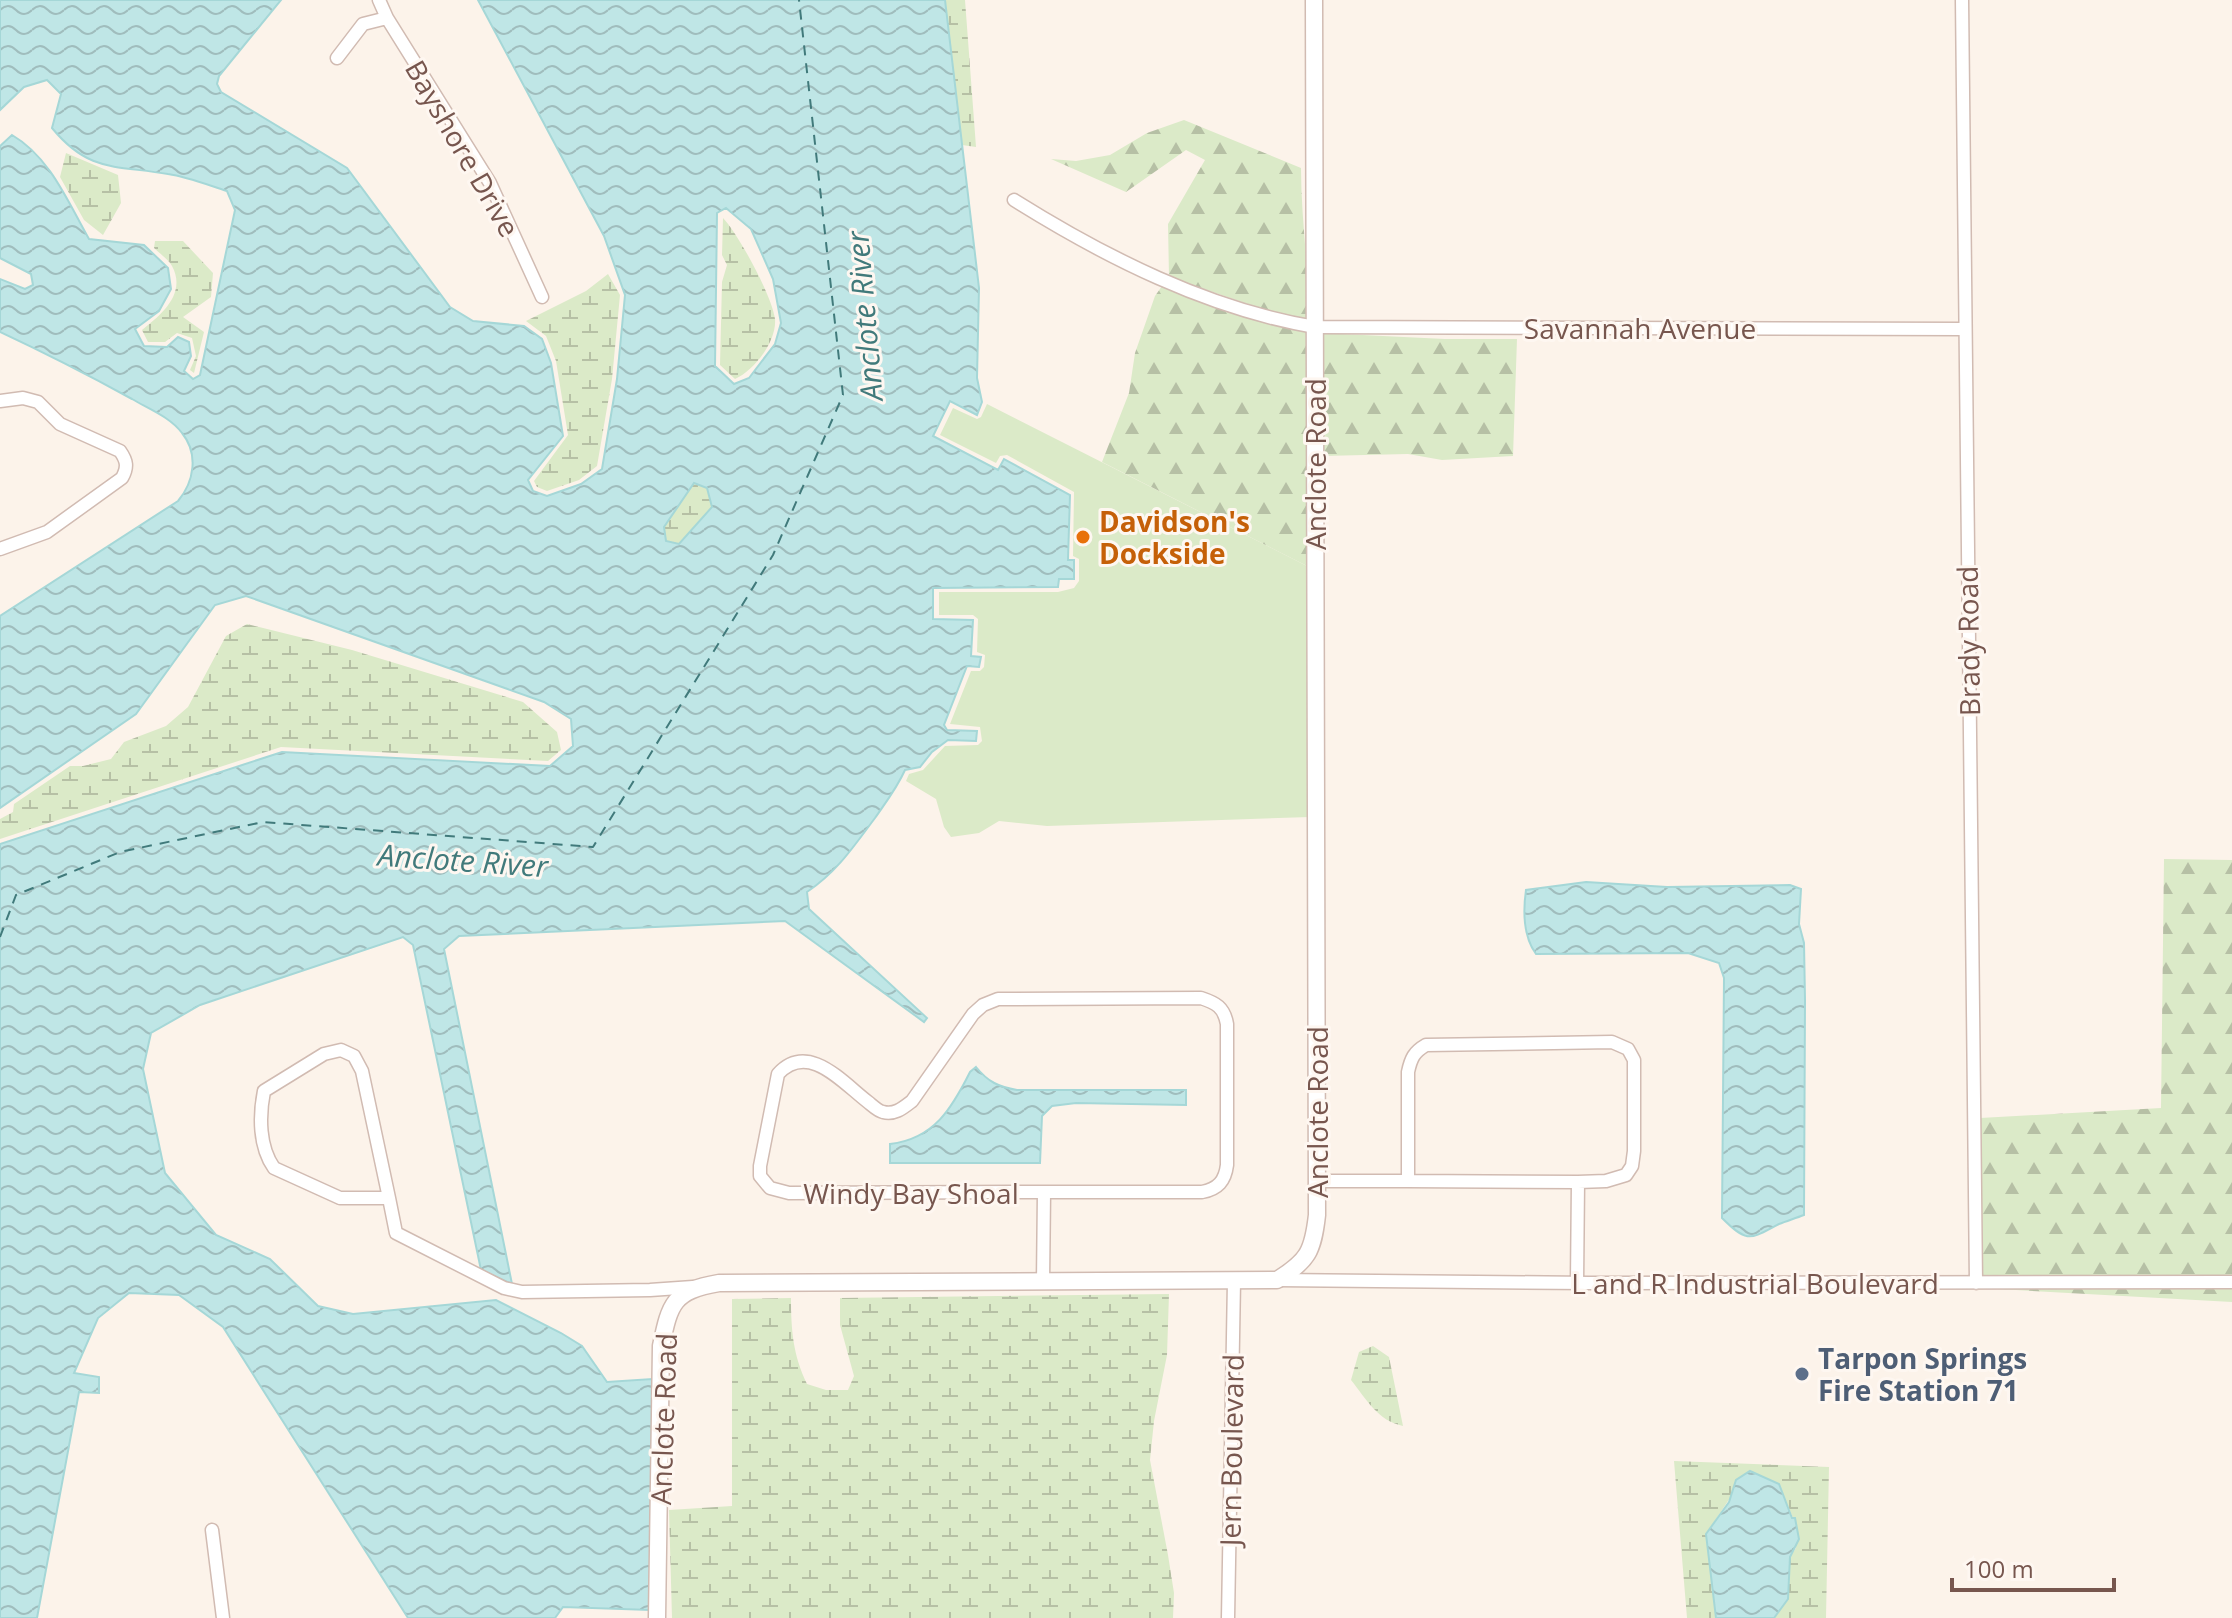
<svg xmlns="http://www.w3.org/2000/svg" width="2232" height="1618" font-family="'Open Sans',sans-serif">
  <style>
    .green { fill: #dbeac8 }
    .forest { fill: url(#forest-firs) }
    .wetland { fill: url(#wetland-marsh) }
    .water { fill: url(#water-waves); stroke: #a5d7d7; stroke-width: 2; fill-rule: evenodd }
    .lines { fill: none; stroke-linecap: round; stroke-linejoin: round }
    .ferry { stroke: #417a7b; stroke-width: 2; stroke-dasharray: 10 8; stroke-linecap: butt }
    .minor-casing { stroke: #d1bbb2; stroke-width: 15 }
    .tertiary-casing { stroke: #d1bbb2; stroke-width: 19 }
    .minor { stroke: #fff; stroke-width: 12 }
    .tertiary { stroke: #fff; stroke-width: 16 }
    .food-dot { fill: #e8710a; stroke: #fef7f1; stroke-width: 3 }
    .service-dot { fill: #5c6f8a; stroke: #fef7f1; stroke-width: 3 }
    .labels { text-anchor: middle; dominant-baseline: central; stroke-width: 6; stroke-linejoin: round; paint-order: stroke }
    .street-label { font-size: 28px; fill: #77564e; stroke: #fef7f1 }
    .food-label { font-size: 28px; font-weight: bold; fill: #c56008; stroke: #fef7f1; text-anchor: start }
    .service-label { font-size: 28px; font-weight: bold; fill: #4e5e75; stroke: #fef7f1; text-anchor: start }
    .water-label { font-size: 30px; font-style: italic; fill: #417a7b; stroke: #fef7f1 }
  </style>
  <defs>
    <pattern id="forest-firs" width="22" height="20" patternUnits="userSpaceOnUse" patternTransform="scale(2)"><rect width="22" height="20" fill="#dbeac8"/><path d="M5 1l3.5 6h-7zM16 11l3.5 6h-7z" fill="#b6c0a5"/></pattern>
    <pattern id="wetland-marsh" width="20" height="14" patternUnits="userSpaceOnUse" patternTransform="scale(2)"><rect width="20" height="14" fill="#dbeac8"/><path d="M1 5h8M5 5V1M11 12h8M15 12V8" fill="none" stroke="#b6c0a5"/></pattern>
    <pattern id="water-waves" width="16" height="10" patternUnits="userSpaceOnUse" patternTransform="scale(2)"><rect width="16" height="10" fill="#bfe6e6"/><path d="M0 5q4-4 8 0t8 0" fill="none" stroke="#a0bdbd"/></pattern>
  </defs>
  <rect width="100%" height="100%" fill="#fcf3ea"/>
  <!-- green -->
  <path class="green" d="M 987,404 L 1309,567 L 1310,817 L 1047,826 L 999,821 L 979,833 L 951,837 L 944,827 L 936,799 L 906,781 L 909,774 L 923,770 L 945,746 L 978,745 L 982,741 L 980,727 L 950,724 L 971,671 L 980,671 L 984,667 L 985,655 L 977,652 L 978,619 L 973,615 L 939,615 L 939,592 L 1058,592 L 1074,588 L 1079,581 L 1079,559 L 1073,556 L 1074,492 L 1007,455 L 1000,456 L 996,463 L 940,435 L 953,408 L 977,419 L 981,417 Z"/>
  <!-- forest -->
  <path class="forest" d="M 1184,120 L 1301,168 C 1301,219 1309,269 1309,320 L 1280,315 L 1169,277 L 1168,224 L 1205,160 L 1186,150 L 1126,192 L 1051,159 L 1076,161 L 1110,155 L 1147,133 Z
    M 1162,286 L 1276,326 L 1309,331 L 1309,567 L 1102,462 L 1129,393 L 1135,353 L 1155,296 Z
    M 1321,333 L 1445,339 L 1517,339 L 1513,456 L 1442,460 L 1408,454 L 1322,456 Z
    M 2164,859 L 2232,860 L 2232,1277 L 1983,1277 L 1980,1118 L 2161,1108 Z
    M 1979,1288 L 2232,1288 L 2232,1302 Z"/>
  <!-- wetland -->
  <path class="wetland" d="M 945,0 L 965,0 L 976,147 L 962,145 Z
    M 66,153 L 118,175 L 121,203 L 103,235 L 84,220 L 60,177 Z
    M 723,218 C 739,235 772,296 775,319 C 777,341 754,371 735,379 L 720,365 L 722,282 L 727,265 L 722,255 Z
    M 155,241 L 183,241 L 213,273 L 211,297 L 183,317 L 204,332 L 194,373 L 190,370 L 196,356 L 192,338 L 177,333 L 165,342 L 148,342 L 142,330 C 161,315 187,294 172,266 C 169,260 159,253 154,248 Z
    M 608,274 L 620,295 L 612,379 L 597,466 L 579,480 L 547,491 L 537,487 L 534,481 L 568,435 L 556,361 L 546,336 L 526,321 L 586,291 Z
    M 692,482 L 707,488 L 712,507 L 679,545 L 666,541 L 664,527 Z
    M 247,624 L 352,650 L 523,702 L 557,732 L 561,750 L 548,761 L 281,747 L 0,839 L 0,819 L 13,812 L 14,804 L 70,766 L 83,766 L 111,759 L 124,742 L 166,726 L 188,707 L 226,636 Z
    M 1169,1294 L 1167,1355 L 1154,1421 L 1150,1460 L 1168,1555 L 1174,1593 L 1173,1618 L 672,1618 L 669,1510 L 732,1506 L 732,1299 L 791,1298 C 791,1330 793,1355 807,1384 L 826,1390 L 848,1390 L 854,1376 L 840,1325 L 840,1298 Z
    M 1373,1346 L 1389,1357 L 1403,1426 C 1378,1421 1366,1399 1351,1380 L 1359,1352 Z
    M 1674,1461 L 1829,1467 L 1826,1618 L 1774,1618 L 1788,1599 L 1790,1557 L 1796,1548 L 1793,1518 L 1779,1484 L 1732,1495 L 1706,1534 L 1716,1618 L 1687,1618 Z"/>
  <!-- water -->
  <path class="water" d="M 0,0 L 281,0 L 219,76 L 217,84 L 221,92 L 347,168 L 450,307 L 473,321 L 524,326 L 542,339 L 551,363 L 563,436 L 528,480 L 533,491 L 547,496 L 581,484 L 602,469 L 617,379 L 625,295 L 604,236 L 478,0 L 945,0 L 979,288 L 977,378 L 982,402 L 977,415 L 950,401 L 933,436 L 998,470 L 1004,459 L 1070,495 L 1068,560 L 1074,560 L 1074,579 L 1059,579 L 1058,587 L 933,588 L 933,619 L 973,620 L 971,656 L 981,657 L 979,667 L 967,666 L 944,725 L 947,730 L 977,731 L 976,741 L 948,740 L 932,752 L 920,767 L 905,770 C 897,788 886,802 875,818 C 854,846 837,872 807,892 L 809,909 L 927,1018 L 924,1022 L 785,921 L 459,936 L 444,949 L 512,1284 L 481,1270 L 413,945 L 403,937 L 200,1005 L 151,1033 L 143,1069 L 165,1173 L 216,1235 L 270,1259 L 318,1306 L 353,1314 L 496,1300 L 561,1333 L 582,1346 L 607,1382 L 652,1379 L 650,1610 L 563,1607 L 555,1618 L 408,1618 L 223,1327 L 179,1295 L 129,1293 L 98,1318 L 74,1373 L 99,1377 L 99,1393 L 79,1392 L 37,1618 L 0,1618 L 0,844 L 282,752 L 550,766 L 573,746 L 571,719 L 544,702 L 246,596 L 215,605 L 136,714 L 0,808 L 0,616 L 178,501 C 194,482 199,454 182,433 C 170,417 149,409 132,399 C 88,375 45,353 0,332 L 0,279 L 25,289 L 33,285 L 31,274 L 0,258 L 0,146 L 12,135 C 50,157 68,202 89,239 L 144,245 L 168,268 L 171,289 L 159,311 L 135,329 L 144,346 L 167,347 L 178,337 L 189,342 L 191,356 L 184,371 L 193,379 L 200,375 L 235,210 L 227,191 C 208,185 188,177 168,174 C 116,165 89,173 52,128 L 61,94 L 47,80 L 24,87 L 0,110 ZM 726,208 L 751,229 L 773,279 L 781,323 L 775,344 L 749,378 L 734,384 L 715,366 L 717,213 ZM 694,483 L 707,488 L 712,507 L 679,544 L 666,541 L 664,527 Z
    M 1586,882 L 1667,887 L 1790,885 L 1801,889 L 1799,924 L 1804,943 L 1805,1000 L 1804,1215 C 1796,1218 1787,1221 1779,1224 C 1750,1239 1748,1244 1722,1218 L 1724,978 L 1719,963 L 1688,953 L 1536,954 C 1523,936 1523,911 1526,890 Z
    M 976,1067 C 988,1082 999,1087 1017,1090 L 1186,1090 L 1186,1105 L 1076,1103 L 1052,1106 L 1042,1116 L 1040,1163 L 890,1163 L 890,1144 C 934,1139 952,1108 970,1072 Z
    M 1750,1471 L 1779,1484 L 1792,1518 L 1795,1518 L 1799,1539 L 1790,1557 L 1788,1599 L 1774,1618 L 1716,1618 L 1706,1534 L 1729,1502 L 1736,1480 Z"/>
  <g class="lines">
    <!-- ferry -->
    <path class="ferry" d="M 0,937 L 16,895 L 120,852 L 263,822 L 593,847 L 773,555 L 843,395 L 799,0"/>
    <defs>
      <path id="minor" d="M 379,0 L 387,18 L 490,183 L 542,297
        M 1962,0 L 1976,1283
        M 337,58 L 363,24 L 387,18
        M 1014,200 C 1105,257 1208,309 1315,327 L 1965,329
        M 0,401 L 23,398 L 38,402 L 60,424 L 120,451 C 127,461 128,467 122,478 L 47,532 L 0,549
        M 341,1050 L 354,1056 L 362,1071 L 389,1198 L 340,1198 L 274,1168 C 259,1147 259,1116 264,1091 L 324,1054 Z
        M 1317,1181 L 1408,1181 L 1408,1072 C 1411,1058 1414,1052 1426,1045 L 1612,1042 L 1628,1049 L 1634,1060 L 1634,1151 L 1632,1166 L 1626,1175 L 1606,1181 L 1578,1182 L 1408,1181
        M 389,1198 L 396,1233 L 504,1288 L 522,1292 L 650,1290 L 693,1287
        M 1277,1280 L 1589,1283 L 2232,1282
        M 1043,1282 L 1044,1192 L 1202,1192 C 1218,1189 1225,1181 1227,1165 L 1227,1024 C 1224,1007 1216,1003 1201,998 L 998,999 L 983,1005 L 973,1014 L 912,1101 C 903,1108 895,1115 883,1112 C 878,1111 873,1106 868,1102 C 842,1082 808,1041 778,1074 L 760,1166 L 760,1176 L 770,1188 L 789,1193 L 1044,1192
        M 1577,1283 L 1578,1182
        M 212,1530 L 223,1618
        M 1228,1618 L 1234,1281"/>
      <path id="tertiary" d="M 657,1618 L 661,1346 C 670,1303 673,1291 719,1283 L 1277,1280 C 1308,1261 1313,1251 1317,1215 L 1314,0"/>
    </defs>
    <!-- minor casing -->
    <use href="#minor" class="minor-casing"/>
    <!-- tertiary casing -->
    <use href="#tertiary" class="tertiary-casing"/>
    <!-- minor -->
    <use href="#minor" class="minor"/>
    <!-- tertiary -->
    <use href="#tertiary" class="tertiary"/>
  </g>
  <!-- markers -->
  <circle class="food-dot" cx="1083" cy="537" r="8"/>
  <circle class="service-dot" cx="1802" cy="1374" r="8"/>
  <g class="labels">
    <!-- street labels -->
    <g class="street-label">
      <text transform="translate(463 148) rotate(60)">Bayshore Drive</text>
      <text x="1640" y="328">Savannah Avenue</text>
      <text transform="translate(1315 464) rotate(-90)">Anclote Road</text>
      <text transform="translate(1968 641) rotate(-91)">Brady Road</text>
      <text transform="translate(1317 1112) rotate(-90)">Anclote Road</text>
      <text x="911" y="1193">Windy Bay Shoal</text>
      <text x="1755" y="1283">L and R Industrial Boulevard</text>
      <text transform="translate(663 1419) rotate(-88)">Anclote Road</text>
      <text transform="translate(1231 1450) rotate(-89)">Jern Boulevard</text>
    </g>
    <!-- food labels -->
    <g class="food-label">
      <text x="1099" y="521">Davidson's<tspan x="1099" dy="32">Dockside</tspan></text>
    </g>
    <!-- service labels -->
    <g class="service-label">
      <text x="1818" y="1358">Tarpon Springs<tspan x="1818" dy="32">Fire Station 71</tspan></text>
    </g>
    <!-- water labels -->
    <g class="water-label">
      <text transform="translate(864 316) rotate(-95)">Anclote River</text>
      <text transform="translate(463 860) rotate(4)">Anclote River</text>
    </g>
  </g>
  <!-- scale -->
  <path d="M1952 1578v12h162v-12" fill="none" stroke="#77564e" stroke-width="4"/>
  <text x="1964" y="1578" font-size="24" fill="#77564e" stroke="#fef7f1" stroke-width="6" paint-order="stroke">100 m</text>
</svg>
